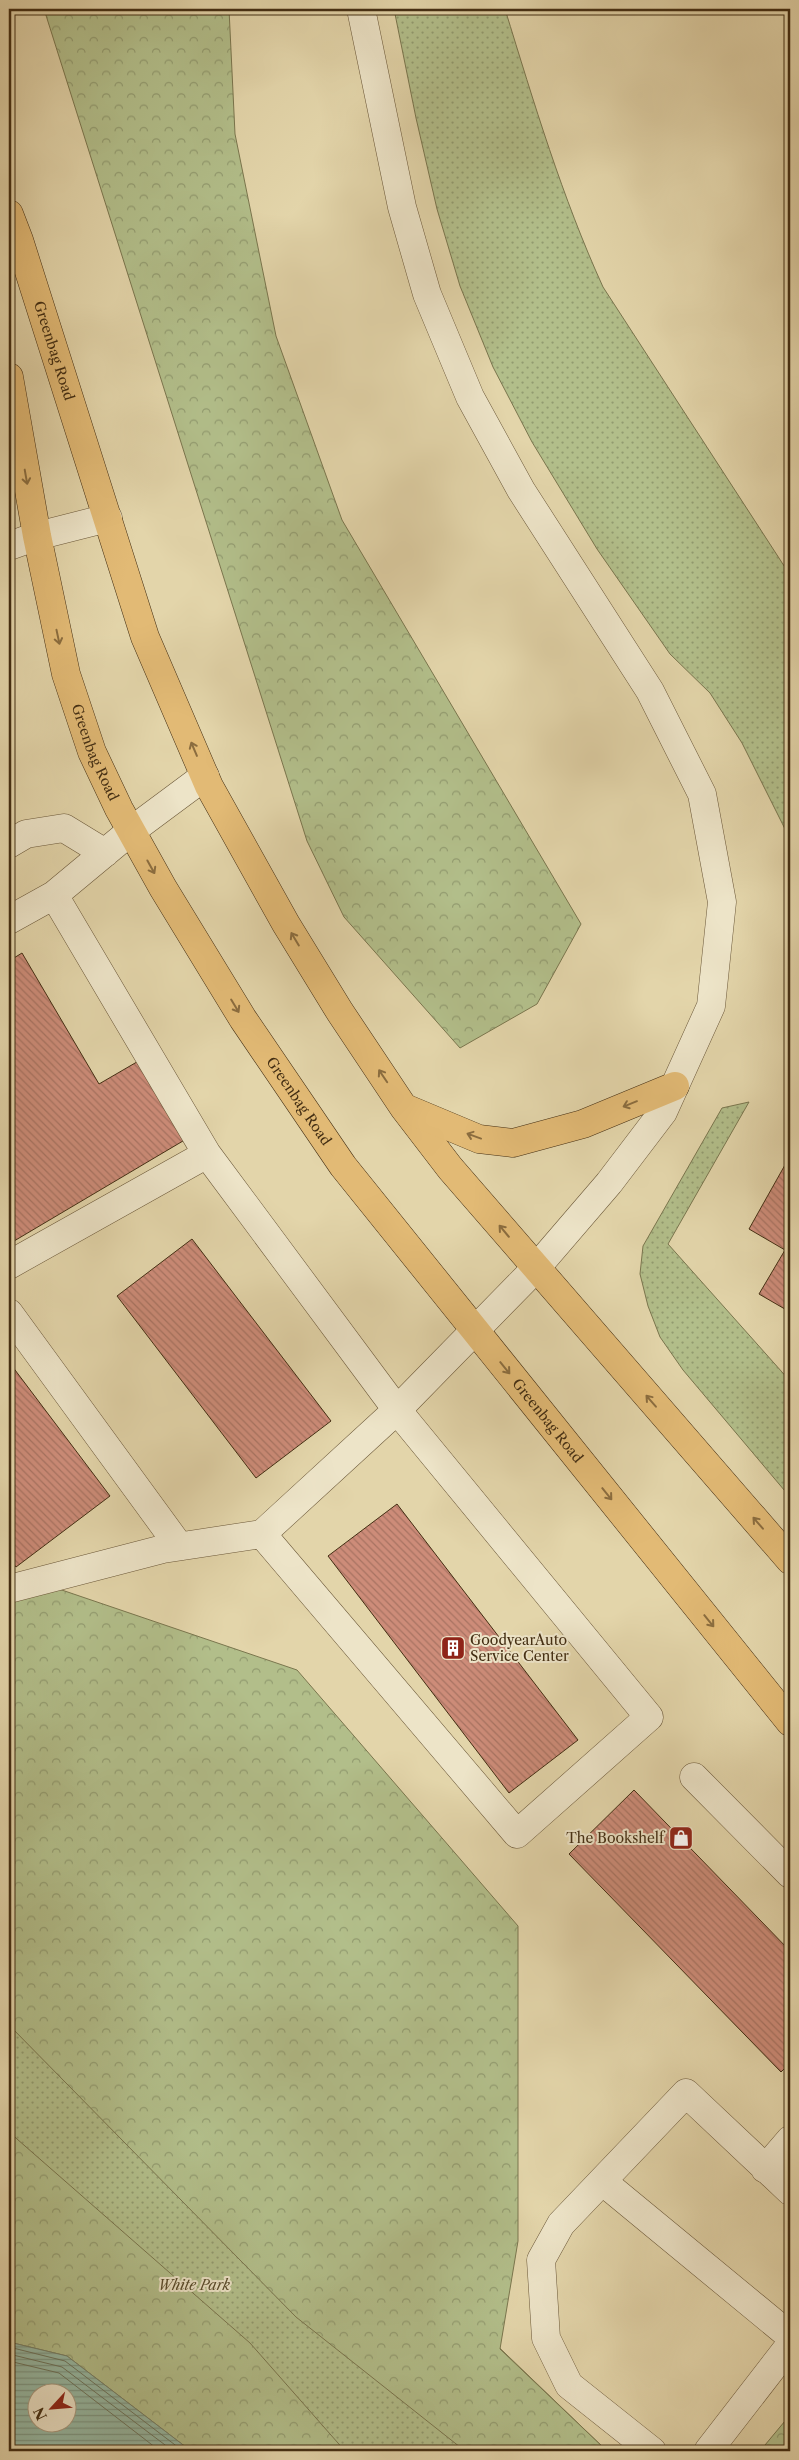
<svg xmlns="http://www.w3.org/2000/svg" width="799" height="2460" font-family="'Libre Caslon Text',serif">
  <style>
    .grass { fill: url(#grass-dots); stroke: #7a764e; fill-rule: evenodd }
    .forest { fill: url(#forest-crowns); stroke: #7a764e }
    .water { fill: url(#water-rules); stroke: #75816a; fill-rule: evenodd }
    .lines { fill: none; stroke-linecap: round; stroke-linejoin: round }
    .shore { stroke: #6c745c; stroke-width: 1 }
    .building { fill: url(#building-back-hatch); stroke: #432e13 }
    .minor-casing { stroke: #6b5839; stroke-width: 29 }
    .major-casing { stroke: #432e13; stroke-width: 29 }
    .minor { stroke: #ede4c8; stroke-width: 28 }
    .major { stroke: #e2ba75; stroke-width: 28 }
    .oneway { stroke: #8b6d3f }
    .labels { text-anchor: middle; dominant-baseline: central; stroke-width: 4; stroke-linejoin: round; paint-order: stroke }
    .street-label { font-size: 14px; fill: #432e13; stroke: #ede4c8 }
    .poi-label { font-size: 14px; fill: #432e13; stroke: #ede4c8; text-anchor: start }
    .park-label { font-size: 14px; font-style: italic; fill: #594b2b; stroke: #ede4c8 }
  </style>
  <defs>
    <pattern id="grass-dots" width="8" height="8" patternUnits="userSpaceOnUse" patternTransform="scale(1.25)"><rect width="8" height="8" fill="#b2be8a"/><path d="M2 2h.1M6 6h.1" fill="none" stroke="#929b70" stroke-width="1.8" stroke-linecap="round"/></pattern>
    <pattern id="forest-crowns" width="20" height="18" patternUnits="userSpaceOnUse" patternTransform="scale(1.25)"><rect width="20" height="18" fill="#b2be8a"/><path d="M2 6a3 3 0 1 1 6 0M12 15a3 3 0 1 1 6 0" fill="none" stroke="#929b70"/></pattern>
    <pattern id="water-rules" width="6" height="5" patternUnits="userSpaceOnUse" patternTransform="scale(1.25)"><rect width="6" height="5" fill="#96b9a4"/><path d="M0 2.5h6" fill="none" stroke="#7c9784"/></pattern>
    <pattern id="building-back-hatch" width="6" height="6" patternUnits="userSpaceOnUse" patternTransform="scale(1.25)"><rect width="6" height="6" fill="#cd8c79"/><path d="M-1 5l2 2M0 0l6 6M5-1l2 2" fill="none" stroke="#a87362"/></pattern>
  </defs>
  <rect width="100%" height="100%" fill="#e3d5aa"/>
  <filter id="stains"><feTurbulence type="fractalNoise" baseFrequency=".004" numOctaves="4"/><feColorMatrix values="0 0 0 0 .2 0 0 0 0 .09 0 0 0 0 .02 0 0 0 .5 -.17"/></filter>
  <radialGradient id="worn" r=".72"><stop offset=".6" stop-color="#630" stop-opacity="0"/><stop offset="1" stop-color="#630" stop-opacity=".3"/></radialGradient>
  <!-- grass -->
  <path class="grass" d="M 394,9 L 505,9 C 534,103 562,197 603,287 L 790,575 L 790,839 L 742,743 L 710,693 L 670,654 L 597,549 L 532,442 L 493,367 L 460,286 L 437,209 L 416,118 Z
    M 749,1102 L 668,1244 L 790,1381 L 790,1497 L 683,1370 L 660,1337 L 648,1306 L 640,1274 L 643,1246 L 722,1108 Z
    M 9,1877 L 607,2451 L 9,2451 ZM 38,2392 L 68,2392 L 68,2422 L 38,2422 Z"/>
  <!-- forest -->
  <path class="forest" d="M 44,9 L 229,9 L 235,134 L 276,336 L 342,520 L 581,924 L 537,1004 L 460,1048 L 344,917 L 307,841 Z
    M 50,1586 L 297,1670 L 518,1926 L 518,2241 L 500,2349 L 607,2451 L 465,2451 L 296,2317 L 9,2025 L 9,1601 Z
    M 9,2132 L 250,2343 L 345,2451 L 191,2451 L 67,2356 L 9,2342 Z
    M 790,2415 L 790,2451 L 760,2451 Z"/>
  <!-- water -->
  <path class="water" d="M 9,2342 L 67,2356 L 191,2451 L 9,2451 ZM 38,2392 L 68,2392 L 68,2422 L 38,2422 Z"/>
  <g class="lines">
    <!-- shore -->
    <path class="shore" d="M 9,2347 L 65,2361 L 183,2451
      M 9,2354 L 62,2367 L 173,2451
      M 9,2361 L 59,2373 L 160,2451"/>
  </g>
  <!-- building -->
  <path class="building" d="M 22,953 L 99,1084 L 142,1059 L 188,1138 L 9,1244 L 9,961 Z
    M 790,1156 L 790,1312 L 759,1294 L 785,1250 L 749,1229 Z
    M 192,1239 L 331,1421 L 256,1478 L 117,1296 Z
    M 9,1362 L 110,1496 L 16,1567 L 9,1558 Z
    M 397,1504 L 578,1740 L 509,1793 L 328,1556 Z
    M 634,1790 L 790,1951 L 790,2063 L 781,2072 L 569,1854 Z"/>
  <g class="lines">
    <defs>
      <path id="minor" d="M 9,546 L 37,536 L 108,518
        M 205,776 L 131,831 L 54,895 L 207,1154 L 397,1410 L 649,1717 L 517,1834 L 262,1534 L 397,1410 L 536,1268 L 609,1183 L 663,1112 L 711,1006 L 722,902 L 702,794 L 650,691 L 521,490 L 470,397 L 427,294 L 402,207 L 361,9
        M 9,844 L 26,834 L 64,828 L 105,853
        M 9,920 L 54,895
        M 9,1265 L 207,1154
        M 9,1313 L 179,1546
        M 9,1589 L 163,1549 L 262,1534
        M 694,1777 L 790,1874
        M 765,2169 L 790,2140
        M 602,2181 L 790,2336
        M 652,2451 L 569,2385 L 546,2338 L 541,2260 L 561,2224 L 686,2093 L 790,2191
        M 708,2451 L 790,2345"/>
      <g id="major">
        <path id="s1" d="M 9,214 L 19,240 L 145,637 L 209,786 L 286,924 L 340,1012 L 404,1108 L 450,1168 L 790,1560"/>
        <path id="s2" d="M 9,377 L 37,536 L 66,674 L 92,752 L 119,809 L 163,888 L 243,1019 L 343,1166 L 790,1722"/>
        <path d="M 405,1108 L 479,1139 L 513,1143 L 583,1124 L 675,1086"/>
      </g>
    </defs>
    <!-- minor casing -->
    <use href="#minor" class="minor-casing"/>
    <!-- major casing -->
    <use href="#major" class="major-casing"/>
    <!-- minor -->
    <use href="#minor" class="minor"/>
    <!-- major -->
    <use href="#major" class="major"/>
  </g>
  <!-- one-way arrows -->
  <defs><path id="oneway-shaft" d="M-6 0H5M1.5-3L5.5 0L1.5 3" fill="none" stroke-width="1.6" stroke-linecap="round" stroke-linejoin="round" transform="scale(1.25)"/></defs>
  <g class="oneway">
    <use href="#oneway-shaft" transform="translate(26 477) rotate(80)"/>
    <use href="#oneway-shaft" transform="translate(58 637) rotate(78)"/>
    <use href="#oneway-shaft" transform="translate(194 749) rotate(-113)"/>
    <use href="#oneway-shaft" transform="translate(151 867) rotate(61)"/>
    <use href="#oneway-shaft" transform="translate(295 939) rotate(-121)"/>
    <use href="#oneway-shaft" transform="translate(235 1006) rotate(59)"/>
    <use href="#oneway-shaft" transform="translate(383 1076) rotate(-124)"/>
    <use href="#oneway-shaft" transform="translate(630 1104) rotate(158)"/>
    <use href="#oneway-shaft" transform="translate(474 1136) rotate(-160)"/>
    <use href="#oneway-shaft" transform="translate(504 1231) rotate(-130)"/>
    <use href="#oneway-shaft" transform="translate(505 1368) rotate(51)"/>
    <use href="#oneway-shaft" transform="translate(651 1401) rotate(-131)"/>
    <use href="#oneway-shaft" transform="translate(607 1494) rotate(51)"/>
    <use href="#oneway-shaft" transform="translate(758 1523) rotate(-131)"/>
    <use href="#oneway-shaft" transform="translate(709 1621) rotate(51)"/>
  </g>
  <!-- icons -->
  <defs>
    <symbol id="building-square" viewBox="-11 -11 22 22"><rect x="-9" y="-9" width="18" height="18" rx="4" fill="#8f2418" stroke="#ede4c8"/><path d="M-4-6H4V6H1V3H-1V6H-4ZM-2.5-4.3h1.7v1.8h-1.7ZM.8-4.3h1.7v1.8H.8ZM-2.5-1h1.7V.8h-1.7ZM.8-1h1.7V.8H.8Z" fill="#fff"/></symbol>
    <symbol id="shop-square" viewBox="-11 -11 22 22"><rect x="-9" y="-9" width="18" height="18" rx="4" fill="#8f2418" stroke="#ede4c8"/><path d="M-5-2.5h2.3a2.7 3.5 0 0 1 5.4 0H5L5.5 6h-11ZM-1.5-2.5h3a1.5 2.3 0 0 0-3 0Z" fill="#fff"/></symbol>
  </defs>
  <g fill-rule="evenodd">
    <use href="#building-square" x="439" y="1634" width="28" height="28"/>
    <use href="#shop-square" x="667" y="1824" width="28" height="28"/>
  </g>
  <g class="labels">
    <!-- street labels -->
    <g class="street-label">
      <text stroke="none"><textPath href="#s1" startOffset="144">Greenbag Road</textPath></text>
      <text stroke="none"><textPath href="#s2" startOffset="386">Greenbag Road</textPath></text>
      <text stroke="none"><textPath href="#s2" startOffset="791">Greenbag Road</textPath></text>
      <text stroke="none"><textPath href="#s2" startOffset="1196">Greenbag Road</textPath></text>
    </g>
    <!-- poi labels -->
    <g class="poi-label">
      <text x="470" y="1640">GoodyearAuto<tspan x="470" dy="16">Service Center</tspan></text>
      <text x="664" y="1838" text-anchor="end">The Bookshelf</text>
    </g>
    <!-- park labels -->
    <g class="park-label">
      <text x="194" y="2285">White Park</text>
    </g>
  </g>
  <!-- margin -->
  <rect width="799" height="2460" fill="none" stroke="#e3d5aa" stroke-width="30"/>
  <rect x="10" y="10" width="779" height="2440" fill="none" stroke="#432e13" stroke-width="2.5"/>
  <rect x="15" y="15" width="769" height="2430" fill="none" stroke="#432e13"/>
  <!-- north arrow -->
  <g transform="translate(52 2408) rotate(244)"><circle r="24" fill="#ede4c8" stroke="#a99b80"/>
  <path d="M0-4L9 19L0 12L-9 19Z" fill="#8f2418"/>
  <text y="-8" font-size="14" font-weight="bold" text-anchor="middle" fill="#432e13">N</text>
  </g>
  <rect width="100%" height="100%" filter="url(#stains)"/>
  <rect width="100%" height="100%" fill="url(#worn)"/>
</svg>
